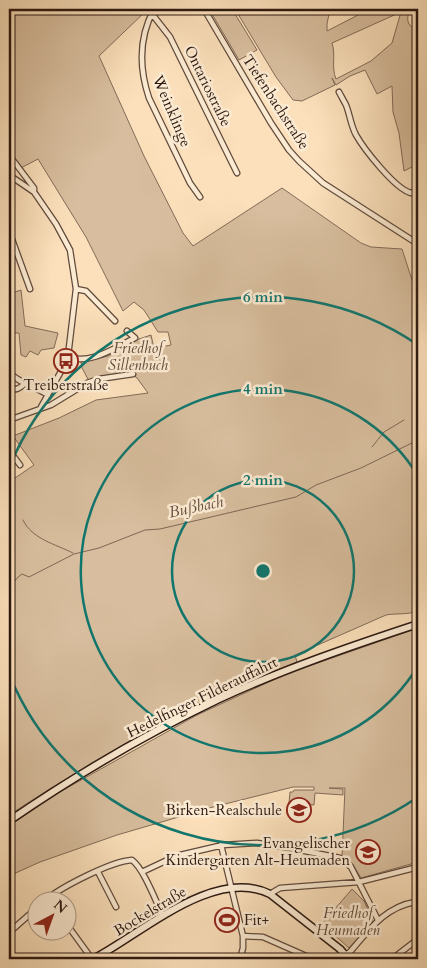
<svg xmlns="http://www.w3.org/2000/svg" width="427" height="968" font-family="Cardo,serif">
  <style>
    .green { fill: #d8be9e; stroke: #826b58; fill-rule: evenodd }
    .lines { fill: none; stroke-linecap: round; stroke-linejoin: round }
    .stream { stroke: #7e6754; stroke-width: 1 }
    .street-casing { stroke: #604a3c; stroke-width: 7 }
    .secondary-casing { stroke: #2c1811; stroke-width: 9 }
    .street { stroke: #fcebd3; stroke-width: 4.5 }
    .secondary { stroke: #fcebd3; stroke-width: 6 }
    .ring { fill: none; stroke: #0f766e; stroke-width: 2.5 }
    .labels { text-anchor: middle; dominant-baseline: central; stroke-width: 5; stroke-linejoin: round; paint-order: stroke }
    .street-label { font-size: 15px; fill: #2c1811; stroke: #fcebd3 }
    .park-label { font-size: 15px; font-style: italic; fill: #604a3b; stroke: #fcebd3 }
    .poi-label { font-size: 15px; fill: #2c1811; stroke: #fcebd3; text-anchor: end }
    .water-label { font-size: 16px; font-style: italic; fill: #634d3e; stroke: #fcebd3 }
    .centre { fill: #0f766e; stroke: #fcebd3; stroke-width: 2.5 }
    .ring-label { font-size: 15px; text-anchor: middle; font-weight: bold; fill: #0f766e; stroke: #fcebd3; stroke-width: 5; stroke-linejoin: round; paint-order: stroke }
  </style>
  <rect width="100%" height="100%" fill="#fbe0bb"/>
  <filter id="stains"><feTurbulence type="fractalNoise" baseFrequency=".004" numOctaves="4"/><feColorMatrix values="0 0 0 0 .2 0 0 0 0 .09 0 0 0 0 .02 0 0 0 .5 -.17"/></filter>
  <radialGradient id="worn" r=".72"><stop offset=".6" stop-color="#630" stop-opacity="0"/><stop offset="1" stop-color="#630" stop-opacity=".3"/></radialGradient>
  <!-- green -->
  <path class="green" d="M 9,9 L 148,9 L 99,56 L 144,156 L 183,233 L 193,246 L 282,188 L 361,243 L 371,247 L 402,249 L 413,283 L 418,287 L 418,611 C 407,615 397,613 386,615 L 295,655 L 297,662 C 262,677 226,691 192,708 C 129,739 68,777 9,815 L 9,474 L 15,478 L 34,465 L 13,436 L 59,418 L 96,400 L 148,393 L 137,378 L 130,373 L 89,381 L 82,368 L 81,362 L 108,356 L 136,340 L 151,335 L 159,370 L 162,369 L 157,348 L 171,345 L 168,332 L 158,332 L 144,310 L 134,302 L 123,311 L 86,237 L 38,159 L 19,169 L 9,157 Z
    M 209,9 L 232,9 L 257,50 L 239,60 Z
    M 235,9 L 330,9 L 327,24 L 327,31 L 362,13 L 360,9 L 410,9 C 407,17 406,23 413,28 L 418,20 L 418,164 L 404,171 L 399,133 L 393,112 L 392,86 L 377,94 L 365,70 L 350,76 L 336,85 L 332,78 L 335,85 L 302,101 L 293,100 L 276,77 ZM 401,12 L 392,43 L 371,61 L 336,79 C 331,67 336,55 332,43 Z
    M 21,290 L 25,326 L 58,333 L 54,348 L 41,350 L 38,355 L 30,351 L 26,357 L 21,355 L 19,333 L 9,333 L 9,294 Z
    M 418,628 L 418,862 L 361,878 L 352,863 L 342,857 L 345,788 L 329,788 L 343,789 L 343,795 L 315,793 L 314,805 L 289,803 L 290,792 L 293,792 L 294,790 L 314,790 L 314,787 L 293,787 L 213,807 L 117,835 L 40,862 L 9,876 L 9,826 L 58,793 L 197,715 L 286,674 Z
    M 352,889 L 364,901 L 373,921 L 349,948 L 322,924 Z"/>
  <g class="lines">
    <!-- stream -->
    <path class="stream" d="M 372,447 L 384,432 L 404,420
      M 23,520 C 32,539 55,544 73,553
      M 9,586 L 11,586 L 18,577 L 22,574 L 29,577 L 74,554 L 99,548 L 145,530 L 160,529 L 296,497 L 316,485 L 361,468 L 418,440"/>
    <defs>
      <path id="street" d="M 154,9 C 139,37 139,68 149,98 L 190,183 L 200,197
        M 204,9 L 271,123 L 289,150 L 299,161 L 323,183 L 418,244
        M 152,14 L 170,37 L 237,173
        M 339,92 C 341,96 344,101 346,105 C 350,115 351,126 356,135 C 364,149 395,189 411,193 L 418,190
        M 9,155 L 34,188 L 34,192
        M 9,175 L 34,192 L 56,224 L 70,250 L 76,289 L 68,356 L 64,366 L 41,407
        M 9,231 L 30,289
        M 76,289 L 86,291 L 115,321
        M 68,356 C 87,367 118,346 135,338 L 127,331
        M 9,372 C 18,383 36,387 48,395
        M 9,389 C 16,390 20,389 25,383
        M 9,420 L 51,405 L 87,383 L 99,379 L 133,374
        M 9,450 L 20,465
        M 221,845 L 243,936 L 243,948 L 240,959
        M 98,872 L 116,907
        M 142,872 L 176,856 L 223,845 L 257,843 L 290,848 L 340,858 L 351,867 L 378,920
        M 270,894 L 280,888 L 359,882 L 418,867
        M 46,900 C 61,887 112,861 132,860 C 144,869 156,902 163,916
        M 68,926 L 92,959
        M 13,929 L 38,907
        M 243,936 L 263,937 L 313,959
        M 345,955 L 350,952 C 369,930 385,907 415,902
        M 392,959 L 418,939"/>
      <path id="secondary" d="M 9,821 C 76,775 146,734 219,699 C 284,669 351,646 418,624
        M 93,959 C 140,935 214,866 270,894 L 340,949 L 345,955 L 343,959"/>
    </defs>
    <!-- street casing -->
    <use href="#street" class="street-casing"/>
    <!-- secondary casing -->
    <use href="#secondary" class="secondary-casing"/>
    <!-- street -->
    <use href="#street" class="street"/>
    <!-- secondary -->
    <use href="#secondary" class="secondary"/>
  </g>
  <!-- distance rings -->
  <g class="ring">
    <circle cx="263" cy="571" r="91"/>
    <path d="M418 666A182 182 0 1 1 418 476"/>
    <path d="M418 797A274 274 0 0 1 9 674M9 468A274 274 0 0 1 418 345"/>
  </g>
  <!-- icons -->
  <defs>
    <symbol id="bus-ring" viewBox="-11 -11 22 22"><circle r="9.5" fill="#fcebd3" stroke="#8f2418" stroke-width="1.5"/><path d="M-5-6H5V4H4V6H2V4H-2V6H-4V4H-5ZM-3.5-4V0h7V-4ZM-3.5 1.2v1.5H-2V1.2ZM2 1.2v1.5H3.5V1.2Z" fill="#8f2418"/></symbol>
    <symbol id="school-ring" viewBox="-11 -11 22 22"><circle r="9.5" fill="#fcebd3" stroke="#8f2418" stroke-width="1.5"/><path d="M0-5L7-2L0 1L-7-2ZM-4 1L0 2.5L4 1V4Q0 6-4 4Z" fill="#8f2418"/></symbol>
    <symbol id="stadium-ring" viewBox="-11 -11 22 22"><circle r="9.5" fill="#fcebd3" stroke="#8f2418" stroke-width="1.5"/><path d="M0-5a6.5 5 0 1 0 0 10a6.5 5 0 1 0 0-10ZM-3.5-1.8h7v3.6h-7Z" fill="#8f2418"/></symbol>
  </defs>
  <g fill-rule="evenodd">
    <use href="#bus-ring" x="52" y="347" width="28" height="28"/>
    <use href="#school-ring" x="285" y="796" width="28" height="28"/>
    <use href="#school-ring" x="354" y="838" width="28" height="28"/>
    <use href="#stadium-ring" x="213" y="906" width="28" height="28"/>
  </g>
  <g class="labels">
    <!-- street labels -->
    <g class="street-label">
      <text transform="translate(208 86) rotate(64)">Ontariostraße</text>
      <text transform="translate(276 102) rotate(57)">Tiefenbachstraße</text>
      <text transform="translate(172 111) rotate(67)">Weinklinge</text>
      <text transform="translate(202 697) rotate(-26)">Hedelfinger Filderauffahrt</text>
      <text transform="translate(150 911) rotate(-31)">Bockelstraße</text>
    </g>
    <!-- park labels -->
    <g class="park-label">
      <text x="138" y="348">Friedhof<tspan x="138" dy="17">Sillenbuch</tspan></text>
      <text x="348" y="913">Friedhof<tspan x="348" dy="17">Heumaden</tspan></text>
    </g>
    <!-- poi labels -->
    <g class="poi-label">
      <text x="66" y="385" text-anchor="middle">Treiberstraße</text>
      <text x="282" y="810">Birken-Realschule</text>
      <text x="350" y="843">Evangelischer<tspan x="350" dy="17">Kindergarten Alt-Heumaden</tspan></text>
      <text x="244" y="920" text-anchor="start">Fit+</text>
    </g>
    <!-- water labels -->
    <g class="water-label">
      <text transform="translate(196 507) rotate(-12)">Bußbach</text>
    </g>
  </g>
  <circle cx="263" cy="571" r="8" class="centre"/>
  <g class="ring-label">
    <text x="263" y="302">6 min</text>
    <text x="263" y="394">4 min</text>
    <text x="263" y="485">2 min</text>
  </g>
  <!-- margin -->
  <rect width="427" height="968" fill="none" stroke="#fbe0bb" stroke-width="30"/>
  <rect x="10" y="10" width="407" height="948" fill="none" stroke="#2c1811" stroke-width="2.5"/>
  <rect x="15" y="15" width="397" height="938" fill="none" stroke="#2c1811"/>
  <!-- north arrow -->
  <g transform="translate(52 916) rotate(41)"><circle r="24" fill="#fcebd3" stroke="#a99785"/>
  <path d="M0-4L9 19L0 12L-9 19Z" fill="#8f2418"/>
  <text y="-8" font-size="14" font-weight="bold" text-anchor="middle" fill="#2c1811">N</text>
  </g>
  <rect width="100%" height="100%" filter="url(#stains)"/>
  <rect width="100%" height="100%" fill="url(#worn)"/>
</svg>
